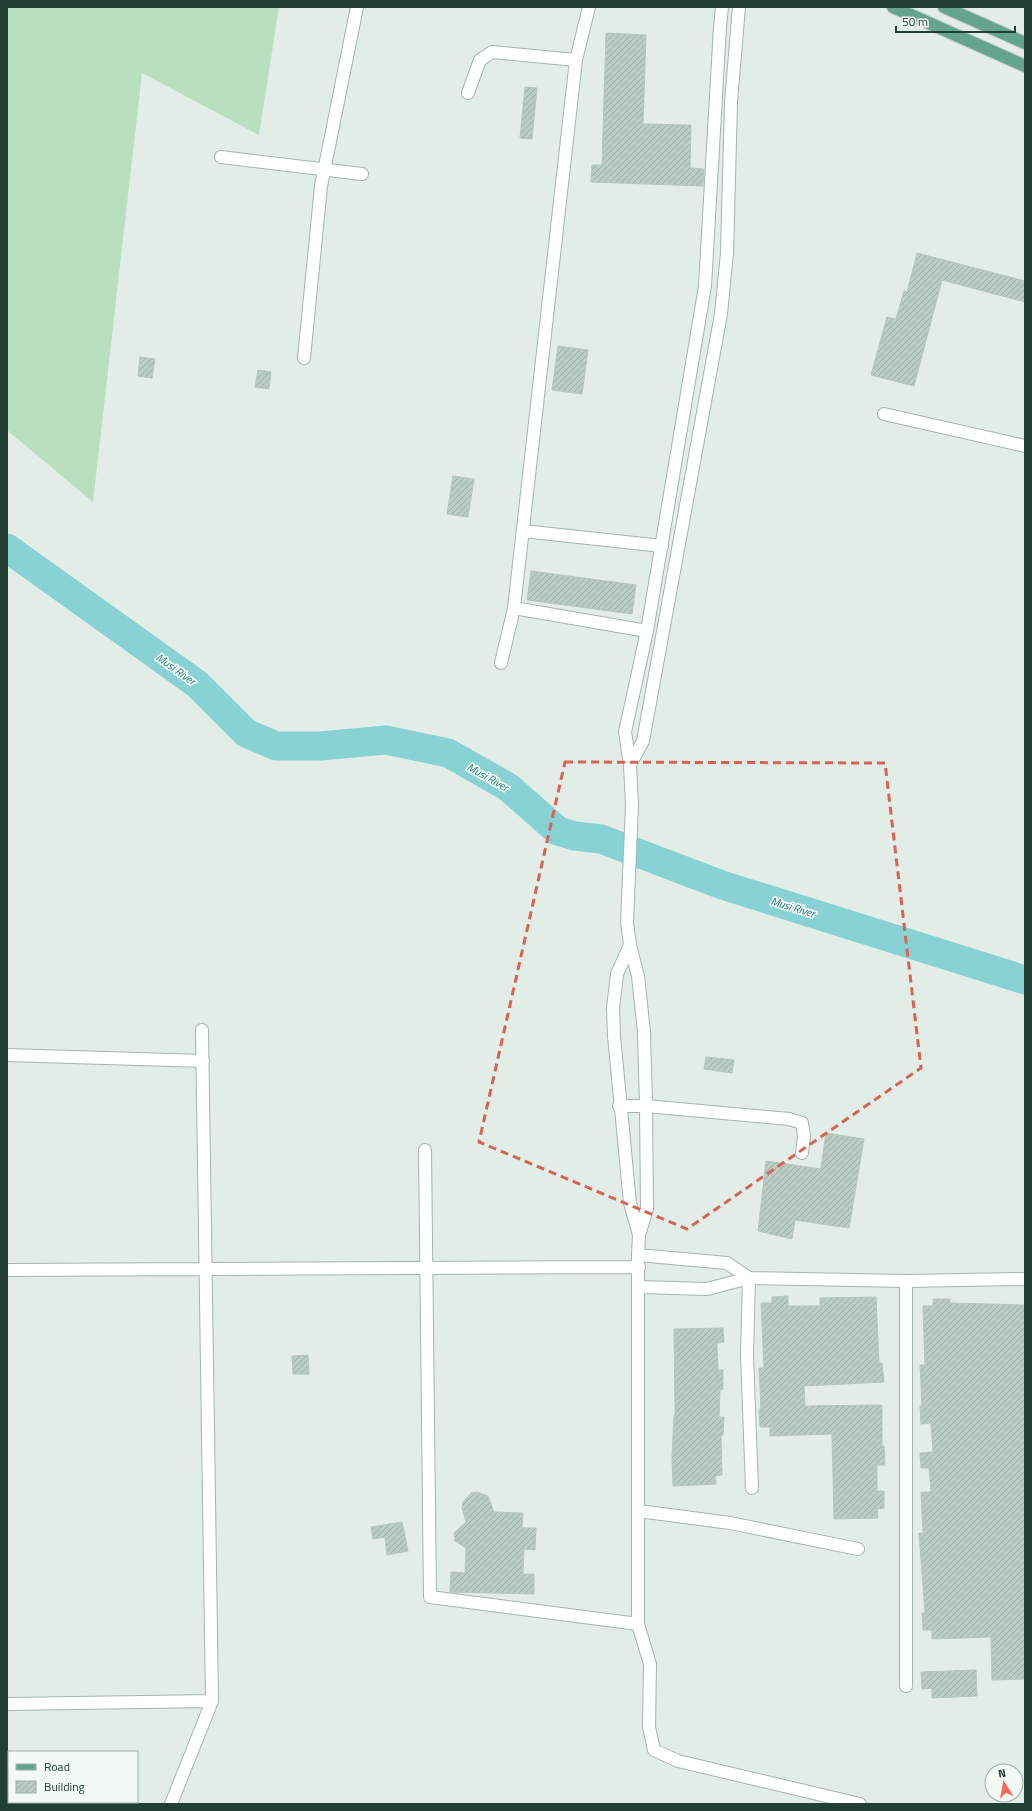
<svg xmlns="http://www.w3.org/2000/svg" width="1032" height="1811" font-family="'Titillium Web',sans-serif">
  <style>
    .grass { fill: #badfbf }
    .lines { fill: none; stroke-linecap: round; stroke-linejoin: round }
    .river { stroke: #88d2d4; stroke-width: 29 }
    .building { fill: url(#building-hatch); stroke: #b4c7bd }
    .minor-casing { stroke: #a4b5ad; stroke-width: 14 }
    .major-casing { stroke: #c1c9c6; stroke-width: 14 }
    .minor { stroke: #fff; stroke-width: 12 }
    .major { stroke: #65a48c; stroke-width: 12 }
    .marked { fill: none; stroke: #d76352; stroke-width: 3; stroke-dasharray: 8 5; stroke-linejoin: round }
    .labels { text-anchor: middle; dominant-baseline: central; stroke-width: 3.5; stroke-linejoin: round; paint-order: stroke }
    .water-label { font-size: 11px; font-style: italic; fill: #197a7d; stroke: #f3f9f5 }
  </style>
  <defs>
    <pattern id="building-hatch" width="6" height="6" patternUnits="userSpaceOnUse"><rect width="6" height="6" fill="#bacbc2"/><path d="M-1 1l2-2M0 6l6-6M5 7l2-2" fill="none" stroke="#a0afa7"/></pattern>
  </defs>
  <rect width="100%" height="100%" fill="#e2ede7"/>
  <!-- grass -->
  <path class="grass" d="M 7,7 L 279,7 L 259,135 L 142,73 L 93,502 L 7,430 Z"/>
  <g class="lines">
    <!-- river -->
    <path class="river" d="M 7,548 L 197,684 L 246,733 L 276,746 L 320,746 L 386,740 L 448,753 L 508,787 L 558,831 L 575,836 L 601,839 L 722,885 L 1025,980"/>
  </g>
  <!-- building -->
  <path class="building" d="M 606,33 L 646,35 L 643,124 L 691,125 L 690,168 L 704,169 L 703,186 L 591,182 L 592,165 L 602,165 Z
    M 525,87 L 537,88 L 532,139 L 520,138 Z
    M 917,253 L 1025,281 L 1025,302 L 942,280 L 914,386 L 871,375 L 887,317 L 896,319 L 904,291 L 907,292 Z
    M 558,346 L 588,350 L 582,394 L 552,390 Z
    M 140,357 L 155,359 L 152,378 L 138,376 Z
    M 258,370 L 271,372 L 269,389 L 255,387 Z
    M 453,476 L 474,479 L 468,517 L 447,514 Z
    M 531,571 L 636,585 L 632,614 L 527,600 Z
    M 706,1057 L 734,1060 L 732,1073 L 704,1069 Z
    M 826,1133 L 864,1139 L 849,1228 L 795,1220 L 792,1239 L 758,1231 L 766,1161 L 821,1169 Z
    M 788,1296 L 788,1306 L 820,1306 L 820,1298 L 876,1297 L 879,1363 L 882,1363 L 884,1382 L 804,1386 L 805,1406 L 882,1405 L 882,1446 L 884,1446 L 885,1465 L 877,1465 L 877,1491 L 884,1491 L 884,1508 L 877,1509 L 878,1518 L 834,1519 L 832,1434 L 770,1436 L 770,1427 L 760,1427 L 759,1409 L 761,1409 L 759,1368 L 764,1368 L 761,1303 L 772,1303 L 772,1297 Z
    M 933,1299 L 950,1299 L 950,1303 L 1025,1305 L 1025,1679 L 992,1680 L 991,1637 L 932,1639 L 932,1630 L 923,1630 L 922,1613 L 925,1613 L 919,1533 L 923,1533 L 921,1492 L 931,1492 L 929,1468 L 921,1468 L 920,1453 L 933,1452 L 931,1423 L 921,1424 L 920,1406 L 922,1406 L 920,1365 L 925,1365 L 923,1306 L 933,1306 Z
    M 723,1328 L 724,1342 L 717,1343 L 718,1370 L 723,1370 L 723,1389 L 720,1390 L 719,1417 L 724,1417 L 723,1435 L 721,1435 L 722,1475 L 715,1476 L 716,1484 L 673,1486 L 672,1457 L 674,1415 L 675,1415 L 674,1329 Z
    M 308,1355 L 309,1374 L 293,1374 L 292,1356 Z
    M 477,1492 L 488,1496 L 494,1512 L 523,1513 L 522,1528 L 536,1528 L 535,1550 L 524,1549 L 523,1574 L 534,1574 L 534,1594 L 450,1592 L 451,1572 L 465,1573 L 466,1548 L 455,1541 L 454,1533 L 466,1522 L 462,1508 L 463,1502 L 471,1493 Z
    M 402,1522 L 408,1551 L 387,1555 L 385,1537 L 373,1539 L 371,1527 Z
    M 976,1670 L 977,1696 L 932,1698 L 932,1688 L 922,1689 L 921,1672 Z"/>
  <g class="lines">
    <defs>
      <path id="minor" d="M 589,7 L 576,60 L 514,608 L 647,631
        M 722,7 L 720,27 L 705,286 L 647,631 L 625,732 L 630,765 L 632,805 L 627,923 L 630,945 L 638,976 L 644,1032 L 646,1106 L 647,1209 L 639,1235 L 638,1255 L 638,1624 L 650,1664 L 649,1727 L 654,1750 L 678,1761 L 860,1804
        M 468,93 L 480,60 L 492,52 L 576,60
        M 221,157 L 362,174
        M 304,358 L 321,186 L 357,7
        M 884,414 L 1025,446
        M 523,531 L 662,546
        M 501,663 L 514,608
        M 630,765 L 643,741 L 721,314 L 727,253 L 731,102 L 739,7
        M 630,945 L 617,974 L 613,1008 L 614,1036 L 630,1203 L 639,1235
        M 7,1055 L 203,1061
        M 619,1106 L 646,1106 L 789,1119 L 802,1123 L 804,1136 L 802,1153
        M 425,1150 L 430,1597 L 638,1624
        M 638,1255 L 727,1263 L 749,1278
        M 7,1270 L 639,1267
        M 749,1278 L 747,1355 L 752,1488
        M 639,1287 L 707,1289 L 749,1278 L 906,1281 L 1025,1279
        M 639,1511 L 730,1523 L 858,1549
        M 906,1686 L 906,1281
        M 7,1704 L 212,1701
        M 171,1804 L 212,1701 L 202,1030"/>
      <path id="major" d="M 893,7 L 1025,66
        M 944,7 L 1025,43"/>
    </defs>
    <!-- minor casing -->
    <use href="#minor" class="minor-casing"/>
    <!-- major casing -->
    <use href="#major" class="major-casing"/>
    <!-- minor -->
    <use href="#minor" class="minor"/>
    <!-- major -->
    <use href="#major" class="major"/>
  </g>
  <!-- marked area -->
  <path class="marked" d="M 565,762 L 885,763 L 921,1068 L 687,1229 L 479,1142 Z"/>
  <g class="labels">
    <!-- water labels -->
    <g class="water-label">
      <text transform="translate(176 669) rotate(36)">Musi River</text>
      <text transform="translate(488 777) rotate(30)">Musi River</text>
      <text transform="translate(793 907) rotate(17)">Musi River</text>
    </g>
  </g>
  <!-- border -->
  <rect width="1032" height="1811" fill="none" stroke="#213f33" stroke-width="16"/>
  <!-- legend -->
  <rect x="8" y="1751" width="130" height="52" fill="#f3f9f5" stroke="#9fafa7"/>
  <rect x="16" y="1764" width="20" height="6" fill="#65a48c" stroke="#9fafa7"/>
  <text x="44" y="1771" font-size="12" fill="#213f33">Road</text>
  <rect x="16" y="1781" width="20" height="12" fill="url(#building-hatch)" stroke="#9fafa7"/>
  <text x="44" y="1791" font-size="12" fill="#213f33">Building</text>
  <!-- north arrow -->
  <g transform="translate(1004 1783) rotate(349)"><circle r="19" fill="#f3f9f5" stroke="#9fafa7"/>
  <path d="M0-3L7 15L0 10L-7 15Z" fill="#f76957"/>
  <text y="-6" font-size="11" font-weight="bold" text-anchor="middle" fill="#213f33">N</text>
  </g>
  <!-- scale -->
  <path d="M896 26v6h119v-6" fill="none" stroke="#213f33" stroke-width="2"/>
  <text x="902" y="26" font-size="12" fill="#213f33" stroke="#f3f9f5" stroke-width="3" paint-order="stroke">50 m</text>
</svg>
